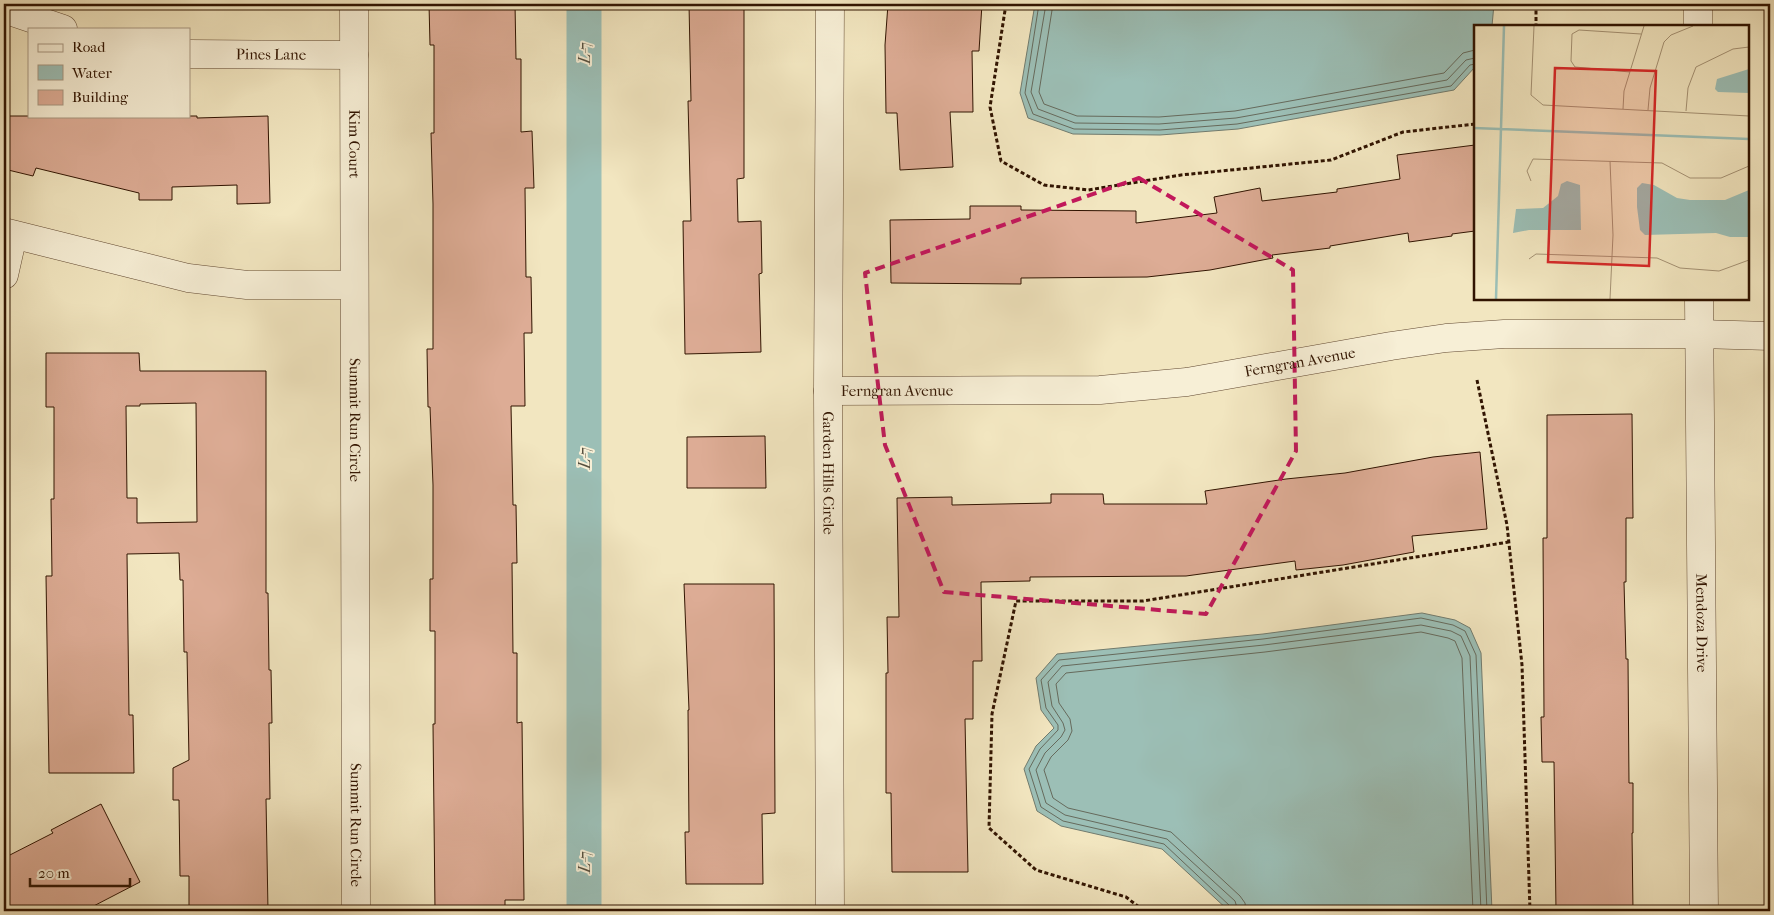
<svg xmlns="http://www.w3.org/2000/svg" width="1774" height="915" font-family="'IM FELL French Canon',serif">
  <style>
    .water { fill: #9cbfb6; stroke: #717b6e }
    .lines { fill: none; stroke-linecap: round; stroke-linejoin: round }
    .shore { stroke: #666a5c; stroke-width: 1 }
    .canal { stroke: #9cbfb6; stroke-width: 35 }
    .building { fill: #ddac95; stroke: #311401; fill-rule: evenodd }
    .street-casing { stroke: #614831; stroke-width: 29 }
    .path { stroke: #311401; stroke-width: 3; stroke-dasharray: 4 2.5; stroke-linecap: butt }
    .street { stroke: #f7efd6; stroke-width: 28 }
    .marked { fill: none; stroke: #c2185b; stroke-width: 4; stroke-dasharray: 10 6; stroke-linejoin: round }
    .labels { text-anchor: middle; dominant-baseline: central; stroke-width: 4; stroke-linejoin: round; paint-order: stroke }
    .street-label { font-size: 15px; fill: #311401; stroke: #f7efd6 }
    .water-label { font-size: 16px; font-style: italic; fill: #565040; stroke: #f7efd6 }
    .inset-river { fill: none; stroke: #9cbfb6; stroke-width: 2.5 }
    .inset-road { fill: none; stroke: #a59274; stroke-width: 1 }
    .view { fill: #d62828; fill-opacity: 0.15; stroke: #d62828; stroke-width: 2.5 }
    .inset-edge { fill: none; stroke: #311401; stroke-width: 2.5 }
  </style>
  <rect width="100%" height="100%" fill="#f2e6c0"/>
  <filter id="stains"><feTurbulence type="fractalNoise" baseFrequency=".004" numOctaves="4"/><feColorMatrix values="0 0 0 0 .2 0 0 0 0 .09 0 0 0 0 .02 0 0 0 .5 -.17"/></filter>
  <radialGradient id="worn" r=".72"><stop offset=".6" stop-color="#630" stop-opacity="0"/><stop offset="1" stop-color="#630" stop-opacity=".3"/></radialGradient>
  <!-- water -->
  <path class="water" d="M 1035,4 L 1494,4 L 1492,26 L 1475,26 L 1475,67 L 1454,90 L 1238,129 L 1160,135 L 1073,134 L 1028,118 L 1020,93 Z
    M 1422,613 L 1455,620 L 1470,628 L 1481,653 L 1492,911 L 1229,911 L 1162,849 L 1061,826 L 1037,811 L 1024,769 L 1036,746 L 1054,728 L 1041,710 L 1036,678 L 1057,654 L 1263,634 Z"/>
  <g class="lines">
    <!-- shore -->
    <path class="shore" d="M 1039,4 L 1025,93 L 1033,114 L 1074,129 L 1160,130 L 1237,124 L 1451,86 L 1470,65 L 1475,64
      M 1046,4 L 1031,92 L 1038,109 L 1075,123 L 1159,124 L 1236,118 L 1447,80 L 1466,60 L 1475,58
      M 1053,4 L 1039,92 L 1044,104 L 1077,116 L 1159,117 L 1235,111 L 1444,73 L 1463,53 L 1475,50
      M 1232,911 L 1230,906 L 1164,844 L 1063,821 L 1041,807 L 1029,769 L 1040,749 L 1058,730 L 1058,725 L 1046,708 L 1041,680 L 1059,660 L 1263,639 L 1421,618 L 1453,625 L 1465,631 L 1476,655 L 1487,911
      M 1238,911 L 1235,901 L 1167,839 L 1065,815 L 1046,803 L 1036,770 L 1045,753 L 1061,737 L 1065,730 L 1063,723 L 1052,706 L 1048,682 L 1062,666 L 1264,645 L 1421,625 L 1451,631 L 1461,636 L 1470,656 L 1481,911
      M 1246,911 L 1245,903 L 1240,896 L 1171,832 L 1068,808 L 1053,798 L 1044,770 L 1051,757 L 1068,740 L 1072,731 L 1070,719 L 1059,703 L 1056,684 L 1066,673 L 1265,652 L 1421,632 L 1448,638 L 1455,641 L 1462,658 L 1473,911"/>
    <!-- canal -->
    <path class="canal" d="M 584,4 L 584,911"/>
  </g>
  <!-- building -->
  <path class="building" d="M 429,4 L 515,4 L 516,59 L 521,59 L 521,132 L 532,131 L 534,188 L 525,188 L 526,277 L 531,277 L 532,333 L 524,333 L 525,406 L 511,406 L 513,505 L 516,505 L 517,563 L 512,563 L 513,653 L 517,653 L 517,723 L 522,722 L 524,900 L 505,900 L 505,911 L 435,911 L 433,724 L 435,724 L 435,631 L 430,631 L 430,579 L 433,579 L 433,485 L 430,407 L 428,407 L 427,349 L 433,349 L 433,204 L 431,133 L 434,133 L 434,45 L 430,45 Z
    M 689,4 L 744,4 L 744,178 L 737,179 L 738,222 L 761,221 L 762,273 L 759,274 L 761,352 L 685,354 L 683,221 L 691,221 L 688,101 L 691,101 Z
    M 888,4 L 982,4 L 979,51 L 972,51 L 973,112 L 950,112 L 953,167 L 900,170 L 897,113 L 886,113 L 885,45 Z
    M 4,116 L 197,116 L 197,118 L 268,116 L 270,203 L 237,204 L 237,185 L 172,187 L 172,200 L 139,200 L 139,193 L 36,168 L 33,176 L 4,169 Z
    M 1475,145 L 1475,231 L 1452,234 L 1452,236 L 1409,242 L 1408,233 L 1330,246 L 1330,248 L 1272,255 L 1273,258 L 1210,270 L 1147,277 L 1021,278 L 1021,284 L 891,283 L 890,220 L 970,219 L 970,206 L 1021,206 L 1021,210 L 1136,211 L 1136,223 L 1217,213 L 1214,197 L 1260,188 L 1262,201 L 1337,192 L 1337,189 L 1400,179 L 1397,155 Z
    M 46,353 L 139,353 L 140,371 L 266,371 L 266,593 L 268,593 L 269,670 L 271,670 L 272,723 L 269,723 L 270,799 L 266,799 L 268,911 L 189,911 L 189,876 L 180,876 L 179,800 L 173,800 L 173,768 L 189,760 L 187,652 L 184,652 L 183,580 L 180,580 L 179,553 L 127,554 L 129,715 L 133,715 L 134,773 L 49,773 L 46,576 L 52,576 L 51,499 L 54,499 L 54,407 L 46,407 ZM 196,403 L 197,522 L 137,523 L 137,498 L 127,498 L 126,406 L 140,406 L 140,404 Z
    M 1632,414 L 1633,518 L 1626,518 L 1626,582 L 1624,582 L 1626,659 L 1628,659 L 1629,783 L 1633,783 L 1633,833 L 1632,833 L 1633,911 L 1556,911 L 1554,762 L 1542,762 L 1541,717 L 1544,717 L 1543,538 L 1547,538 L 1547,415 Z
    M 765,436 L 766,488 L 687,488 L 687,437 Z
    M 1480,452 L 1487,529 L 1412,536 L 1414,552 L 1343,565 L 1296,570 L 1295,561 L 1186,576 L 1030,577 L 1030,581 L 981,582 L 982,661 L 973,661 L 973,719 L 965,719 L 968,872 L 892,872 L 891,793 L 886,793 L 886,673 L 888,673 L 887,617 L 899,617 L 897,498 L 952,497 L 952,505 L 1051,503 L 1051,494 L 1103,494 L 1104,504 L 1207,504 L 1205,491 L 1286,479 L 1345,473 L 1433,457 Z
    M 684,584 L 774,584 L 775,813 L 762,814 L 763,884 L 686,884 L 685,832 L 689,832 L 688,710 L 689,710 Z
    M 101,804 L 140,882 L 84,911 L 11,911 L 4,898 L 4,858 L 53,833 L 51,830 Z"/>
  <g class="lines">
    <defs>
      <g id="street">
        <path id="s1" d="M 354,4 L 356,911"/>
        <path id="s2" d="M 830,4 L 828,391 L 830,911"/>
        <path d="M 1698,4 L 1698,26"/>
        <path d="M 4,9 L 63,29"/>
        <path id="s3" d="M 189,54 L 354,55"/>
        <path d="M 4,232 L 188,278 L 247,285 L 354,285"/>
        <path d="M 4,275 L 13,235"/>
        <path id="s4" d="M 1699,299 L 1704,911"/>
        <path id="s5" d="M 828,391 L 1100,390 L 1187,382 L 1391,346 L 1446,338 L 1504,334 L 1699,334 L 1770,336"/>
      </g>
    </defs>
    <!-- street casing -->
    <use href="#street" class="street-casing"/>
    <!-- path -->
    <path class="path" d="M 1006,4 L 990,107 L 1001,161 L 1044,185 L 1088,190 L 1181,175 L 1331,160 L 1403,132 L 1475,124
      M 1536,4 L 1536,26
      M 1477,380 L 1507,525 L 1522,665 L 1530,911
      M 1144,911 L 1126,897 L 1036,870 L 989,828 L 992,714 L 1016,601 L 1143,601 L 1509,542"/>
    <!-- street -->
    <use href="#street" class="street"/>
  </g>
  <!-- marked area -->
  <path class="marked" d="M 1139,178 L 1293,270 L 1296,451 L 1206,614 L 944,592 L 885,445 L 865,273 Z"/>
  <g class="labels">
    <!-- street labels -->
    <g class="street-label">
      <text stroke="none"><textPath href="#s3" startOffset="82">Pines Lane</textPath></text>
      <text stroke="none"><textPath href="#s1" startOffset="140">Kim Court</textPath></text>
      <text stroke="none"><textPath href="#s5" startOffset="474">Ferngran Avenue</textPath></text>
      <text stroke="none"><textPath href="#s5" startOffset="69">Ferngran Avenue</textPath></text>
      <text stroke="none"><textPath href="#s1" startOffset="416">Summit Run Circle</textPath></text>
      <text stroke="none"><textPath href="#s2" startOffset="469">Garden Hills Circle</textPath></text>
      <text stroke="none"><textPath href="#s4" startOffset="324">Mendoza Drive</textPath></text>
      <text stroke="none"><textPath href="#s1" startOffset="821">Summit Run Circle</textPath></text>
    </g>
    <!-- water labels -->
    <g class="water-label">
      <text transform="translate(584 53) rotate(-90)">L-7</text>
      <text transform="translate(584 458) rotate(-90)">L-7</text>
      <text transform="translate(584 862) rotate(-90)">L-7</text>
    </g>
  </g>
  <!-- overview -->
  <g transform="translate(1474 25)">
    <rect width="275" height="275" fill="#f2e6c0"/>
    <path d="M 275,44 L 275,68 L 244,67 L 241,64 L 243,54 ZM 93,156 L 106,160 L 107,205 L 55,205 L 39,208 L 42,184 L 69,183 L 84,171 L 87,159 ZM 168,158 L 180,160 L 203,173 L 216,175 L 251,175 L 275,165 L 275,212 L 256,212 L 242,208 L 171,210 L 166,205 L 163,182 L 163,163 Z" fill="#9cbfb6"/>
    <path class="inset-river" d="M 0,103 L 275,114M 22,274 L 30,1"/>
    <path class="inset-road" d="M 60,1 L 57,70 L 69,80 L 275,91M 156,47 L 101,42 L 97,36 L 98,9 L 105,5 L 167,9M 149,84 L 150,66 L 170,1M 174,85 L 176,63 L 190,17 L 197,10 L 219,1M 212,86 L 214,63 L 222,42 L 259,24 L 275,22M 136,136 L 139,210 L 136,274M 57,156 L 53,146 L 59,134 L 188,138 L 216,153 L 247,153 L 275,141M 55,234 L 62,229 L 183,233 L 206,243 L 245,246 L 275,235"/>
    <path class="view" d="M 81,43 L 182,46 L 175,241 L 74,237 Z"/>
    <rect width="275" height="275" class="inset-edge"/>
  </g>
  <!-- margin -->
  <rect width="1774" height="915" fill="none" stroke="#f2e6c0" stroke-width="20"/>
  <rect x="5" y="5" width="1764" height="905" fill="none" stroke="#311401" stroke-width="2.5"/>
  <rect x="10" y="10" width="1754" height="895" fill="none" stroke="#311401"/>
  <!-- legend -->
  <rect x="28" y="28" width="162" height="90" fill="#f7efd6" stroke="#a89781"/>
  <rect x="38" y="44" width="25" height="8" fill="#f7efd6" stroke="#a89781"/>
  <text x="72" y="52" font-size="15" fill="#311401">Road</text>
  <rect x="38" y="65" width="25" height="15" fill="#9cbfb6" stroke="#a89781"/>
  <text x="72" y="78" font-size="15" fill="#311401">Water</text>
  <rect x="38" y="90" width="25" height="15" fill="#ddac95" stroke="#a89781"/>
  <text x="72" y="102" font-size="15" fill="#311401">Building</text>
  <!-- scale -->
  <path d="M30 878v8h100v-8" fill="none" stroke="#311401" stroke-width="2.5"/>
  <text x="38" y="878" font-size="15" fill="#311401" stroke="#f7efd6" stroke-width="4" paint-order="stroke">20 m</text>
  <rect width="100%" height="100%" filter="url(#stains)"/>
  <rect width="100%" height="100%" fill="url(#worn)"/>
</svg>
